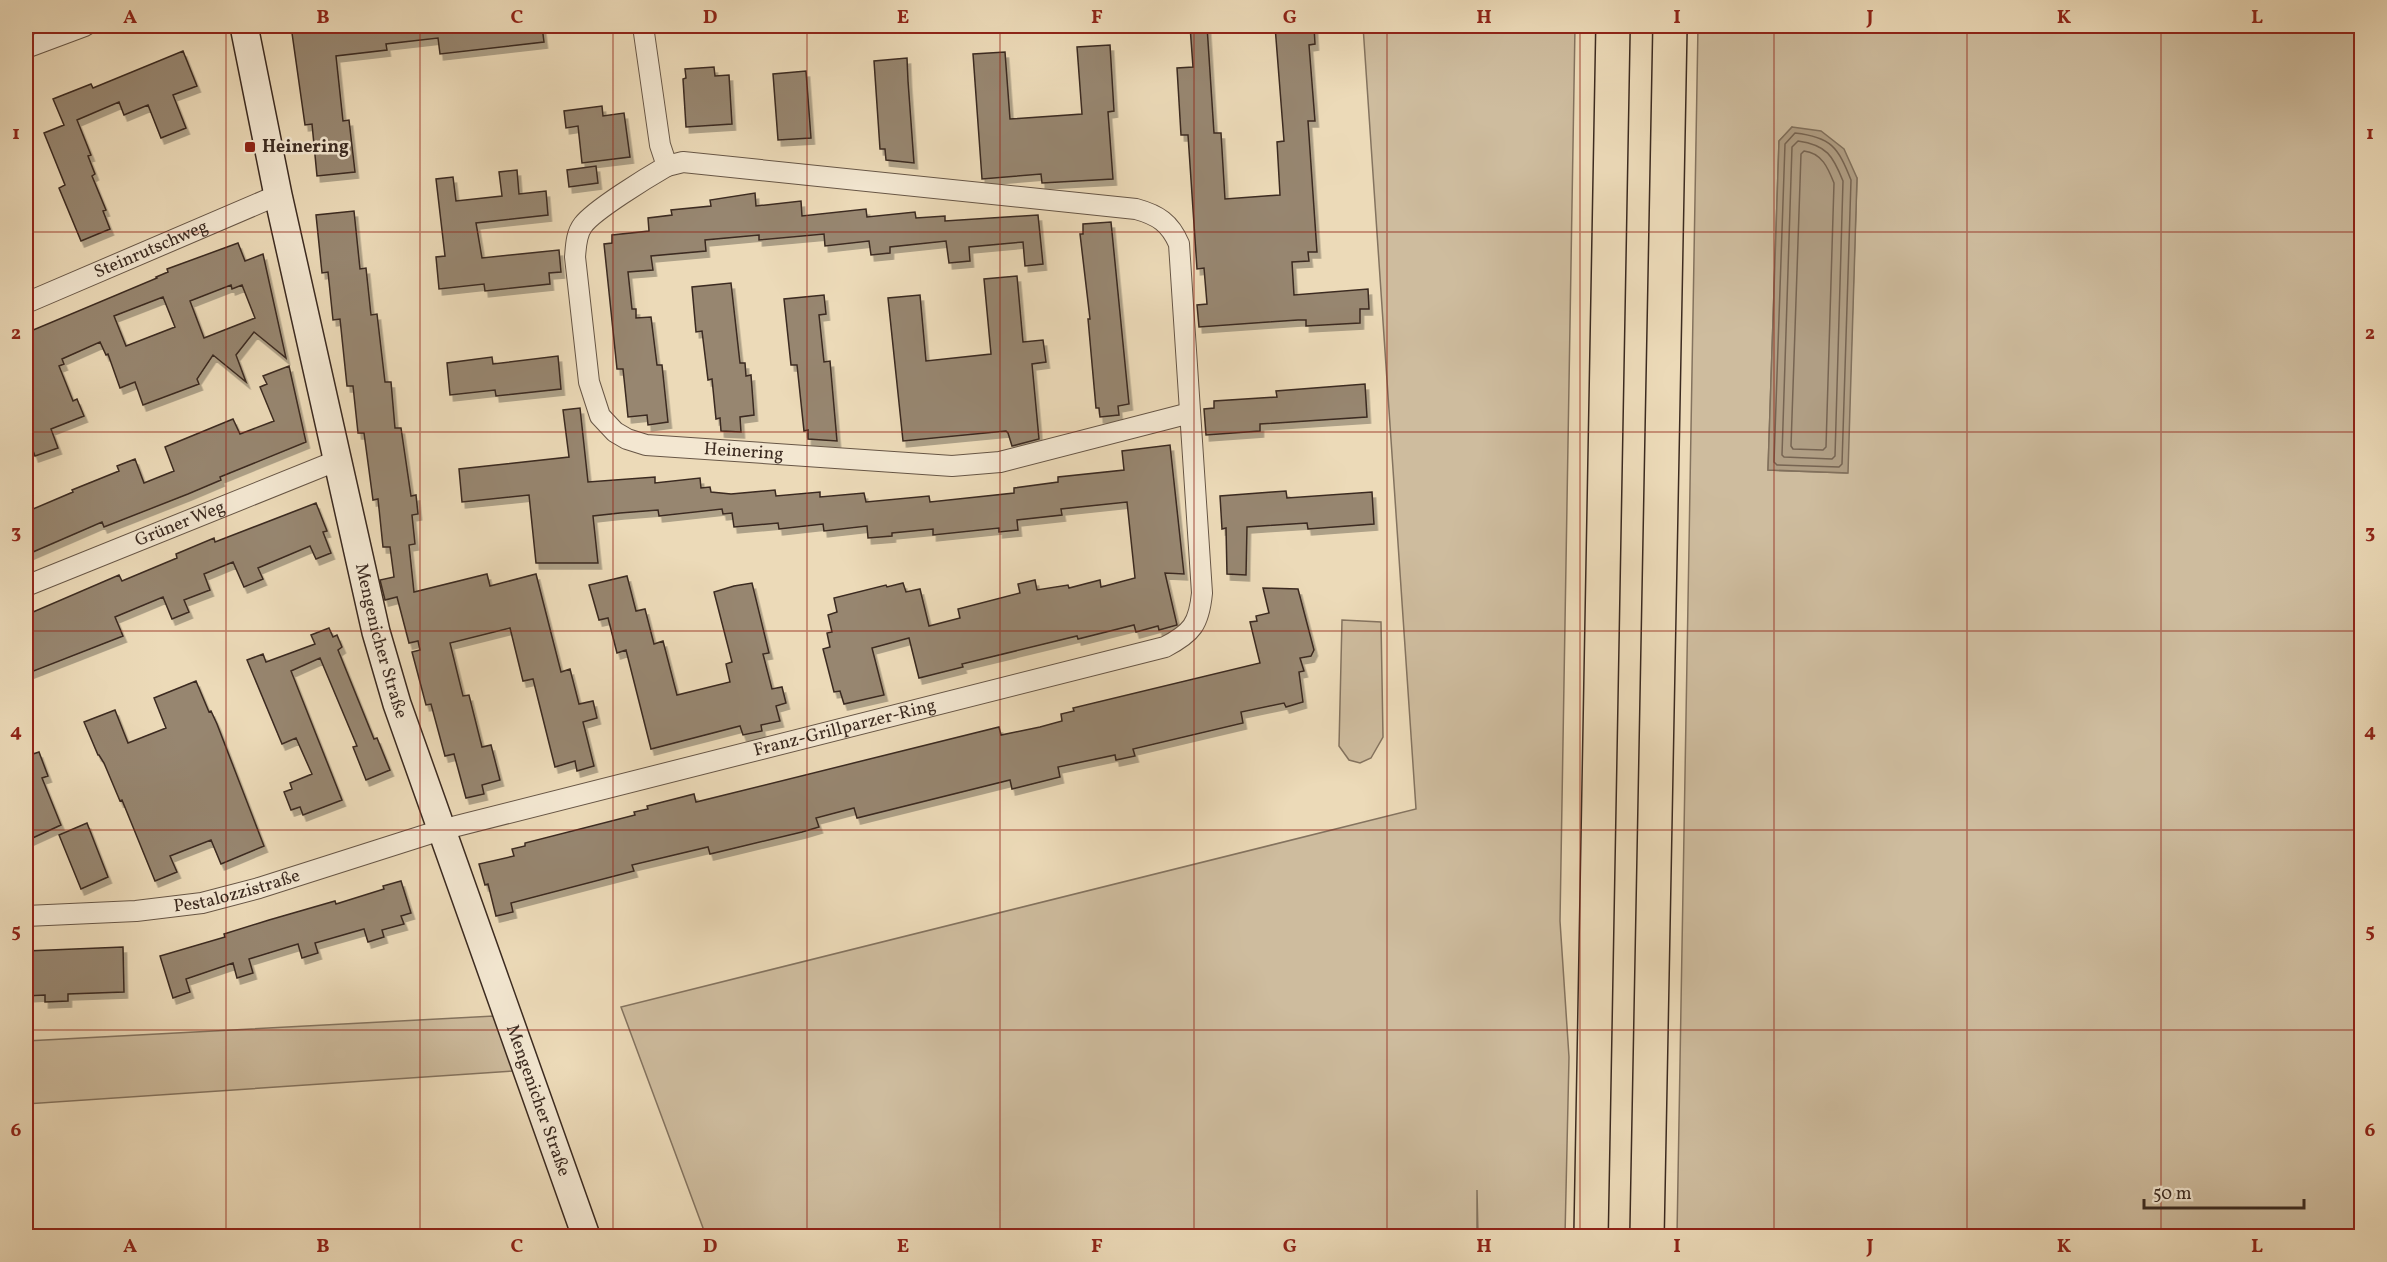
<svg xmlns="http://www.w3.org/2000/svg" width="2387" height="1262" font-family="Vollkorn,serif">
  <style>
    .green { fill: #cebc9e; stroke: #84735f; stroke-width: 1.5; fill-rule: evenodd }
    .water { fill: #b09e84; stroke: #81705c; stroke-width: 1.5 }
    .lines { fill: none; stroke-linecap: round; stroke-linejoin: round }
    .shore { stroke: #766452; stroke-width: 1.5 }
    .building { fill: #97866f; stroke: #3b2a20; stroke-width: 1.5; fill-rule: evenodd; filter: url(#shadow) }
    .street-casing { stroke: #675646; stroke-width: 22 }
    .secondary-casing { stroke: #3b2a20; stroke-width: 30 }
    .highway-casing { stroke: #3b2a20; stroke-width: 36 }
    .street { stroke: #f3e7d1; stroke-width: 20 }
    .secondary { stroke: #f3e7d1; stroke-width: 27 }
    .highway { stroke: #ecdab8; stroke-width: 33 }
    .grid { fill: none; stroke: #8f2418; stroke-width: 1.5; stroke-opacity: 0.55 }
    .poi-dot { fill: #8f2418; stroke: #f3e7d1; stroke-width: 2 }
    .labels { text-anchor: middle; dominant-baseline: central; stroke-width: 5; stroke-linejoin: round; paint-order: stroke }
    .poi-label { font-size: 18px; font-weight: bold; fill: #3b2a20; stroke: #f3e7d1; text-anchor: start }
    .street-label { font-size: 18px; fill: #3b2a20; stroke: #f3e7d1 }
    .neatline { fill: none; stroke: #8f2418; stroke-width: 2 }
    .grid-label { font-size: 20px; text-anchor: middle; font-weight: bold; fill: #8f2418 }
  </style>
  <defs>
    <filter id="shadow"><feDropShadow dx="3.5" dy="6" stdDeviation="0" flood-color="#0004"/></filter>
  </defs>
  <rect width="100%" height="100%" fill="#ecdab8"/>
  <filter id="stains"><feTurbulence type="fractalNoise" baseFrequency=".00333" numOctaves="4"/><feColorMatrix values="0 0 0 0 .2 0 0 0 0 .09 0 0 0 0 .02 0 0 0 .5 -.17"/></filter>
  <radialGradient id="worn" r=".72"><stop offset=".6" stop-color="#630" stop-opacity="0"/><stop offset="1" stop-color="#630" stop-opacity=".3"/></radialGradient>
  <!-- green -->
  <path class="green" d="M 1363,26 L 1575,26 L 1560,921 L 1569,1057 L 1565,1236 L 1478,1236 L 1477,1190 L 1477,1236 L 706,1236 L 621,1007 L 1416,809 Z
    M 1698,26 L 2361,26 L 2361,1236 L 1677,1236 ZM 1792,127 L 1857,178 L 1847,473 L 1768,470 L 1779,141 Z
    M 1342,620 L 1381,622 L 1383,737 L 1371,758 L 1360,763 L 1349,760 L 1339,746 Z
    M 494,1016 L 513,1071 L 26,1104 L 26,1041 Z"/>
  <!-- water -->
  <path class="water" d="M 1792,127 L 1821,131 L 1844,149 L 1857,178 L 1848,473 L 1768,470 L 1779,141 Z"/>
  <g class="lines">
    <!-- shore -->
    <path class="shore" d="M 1795,133 C 1831,137 1838,147 1851,180 L 1842,464 L 1839,467 L 1777,465 L 1774,462 L 1785,144 Z
      M 1798,141 C 1827,145 1833,156 1843,181 L 1835,456 L 1832,459 L 1784,457 L 1782,455 L 1792,147 Z
      M 1804,151 C 1822,153 1828,168 1834,183 L 1826,447 L 1823,450 L 1793,449 L 1791,446 L 1801,154 Z"/>
  </g>
  <!-- building -->
  <path class="building" d="M 291,26 L 542,26 L 544,42 L 440,54 L 438,38 L 386,44 L 387,50 L 336,56 L 343,121 L 349,120 L 355,172 L 317,176 L 312,124 L 305,125 Z
    M 1190,26 L 1207,26 L 1214,133 L 1221,133 L 1225,199 L 1280,195 L 1277,142 L 1284,141 L 1275,26 L 1314,26 L 1315,44 L 1309,45 L 1315,121 L 1308,121 L 1317,252 L 1308,252 L 1309,261 L 1292,262 L 1294,295 L 1368,289 L 1369,309 L 1360,309 L 1360,323 L 1306,326 L 1306,320 L 1298,320 L 1199,327 L 1197,305 L 1207,304 L 1204,268 L 1197,269 L 1188,135 L 1181,135 L 1177,68 L 1193,67 Z
    M 1110,45 L 1114,111 L 1108,112 L 1113,179 L 1042,183 L 1041,174 L 982,179 L 973,54 L 1005,52 L 1010,119 L 1082,114 L 1077,47 Z
    M 183,51 L 197,86 L 173,95 L 186,128 L 161,138 L 148,105 L 124,115 L 119,102 L 77,120 L 91,155 L 88,156 L 95,174 L 92,176 L 106,210 L 103,211 L 110,229 L 81,241 L 59,188 L 65,185 L 44,133 L 64,125 L 53,99 L 91,84 L 93,88 Z
    M 907,58 L 908,81 L 914,163 L 886,160 L 885,149 L 880,149 L 874,61 Z
    M 714,67 L 715,76 L 729,75 L 732,124 L 686,127 L 683,79 L 686,78 L 685,69 Z
    M 806,71 L 811,138 L 778,140 L 773,74 Z
    M 602,106 L 603,116 L 624,113 L 630,157 L 582,163 L 578,126 L 566,128 L 564,111 Z
    M 596,166 L 598,183 L 569,187 L 567,170 Z
    M 517,170 L 519,194 L 546,191 L 548,215 L 476,223 L 482,258 L 559,250 L 561,272 L 549,273 L 550,284 L 485,291 L 484,284 L 439,289 L 436,257 L 445,256 L 436,179 L 453,177 L 456,201 L 502,196 L 499,172 Z
    M 755,193 L 756,206 L 801,201 L 802,216 L 866,209 L 867,217 L 915,212 L 916,218 L 945,216 L 945,221 L 1038,215 L 1043,264 L 1025,266 L 1023,242 L 969,247 L 970,261 L 949,263 L 946,241 L 890,247 L 890,253 L 871,255 L 869,241 L 825,246 L 824,234 L 759,240 L 759,235 L 705,240 L 706,251 L 651,256 L 653,270 L 628,272 L 632,309 L 636,309 L 636,318 L 651,317 L 657,365 L 662,365 L 668,422 L 648,425 L 647,415 L 628,417 L 623,369 L 617,369 L 604,244 L 612,243 L 612,235 L 649,231 L 648,218 L 672,215 L 671,210 L 711,206 L 710,200 Z
    M 354,211 L 360,269 L 366,268 L 371,315 L 377,314 L 385,382 L 391,382 L 395,428 L 401,428 L 411,496 L 416,495 L 418,514 L 412,515 L 415,544 L 409,545 L 414,592 L 487,574 L 490,586 L 536,574 L 561,672 L 570,669 L 579,704 L 593,701 L 597,718 L 583,722 L 594,766 L 577,771 L 575,761 L 555,767 L 533,679 L 523,681 L 510,628 L 450,643 L 463,696 L 469,695 L 482,747 L 491,745 L 500,780 L 482,785 L 484,794 L 466,798 L 454,754 L 445,756 L 431,704 L 426,705 L 412,652 L 420,650 L 418,641 L 409,643 L 397,597 L 385,600 L 380,580 L 394,577 L 390,547 L 383,547 L 378,499 L 373,500 L 364,433 L 358,433 L 353,386 L 347,386 L 340,319 L 333,320 L 328,272 L 322,273 L 316,215 Z
    M 1111,222 L 1129,404 L 1118,406 L 1119,415 L 1100,417 L 1099,408 L 1096,408 L 1088,319 L 1090,319 L 1080,234 L 1083,234 L 1083,224 Z
    M 238,243 L 245,261 L 263,254 L 286,358 L 254,332 L 236,355 L 246,382 L 213,355 L 197,379 L 199,384 L 143,405 L 135,382 L 120,388 L 108,354 L 106,355 L 100,342 L 62,359 L 64,364 L 59,366 L 73,401 L 77,399 L 84,416 L 51,429 L 58,448 L 35,456 L 26,432 L 26,333 L 157,278 L 156,277 L 168,272 L 167,269 ZM 231,285 L 232,289 L 242,285 L 255,318 L 204,338 L 190,301 ZM 163,297 L 175,327 L 126,346 L 114,316 Z
    M 1017,276 L 1023,342 L 1043,340 L 1046,362 L 1032,364 L 1039,439 L 1012,446 L 1008,433 L 1006,431 L 903,441 L 888,298 L 920,295 L 926,361 L 991,354 L 984,279 Z
    M 731,283 L 740,363 L 745,363 L 746,376 L 751,375 L 754,415 L 740,417 L 741,432 L 721,431 L 720,418 L 716,419 L 712,379 L 708,380 L 702,331 L 696,332 L 692,287 Z
    M 824,295 L 826,314 L 819,315 L 824,362 L 830,361 L 837,441 L 808,439 L 808,430 L 804,431 L 797,365 L 791,365 L 784,299 Z
    M 558,356 L 561,389 L 496,396 L 495,390 L 450,395 L 447,363 L 492,357 L 493,364 Z
    M 289,366 L 306,442 L 220,477 L 221,480 L 188,494 L 104,527 L 102,522 L 26,555 L 26,512 L 73,492 L 72,490 L 119,471 L 117,466 L 135,459 L 144,483 L 174,471 L 165,447 L 233,419 L 240,434 L 274,421 L 260,387 L 267,384 L 263,376 Z
    M 1365,384 L 1367,417 L 1260,424 L 1260,431 L 1206,435 L 1204,409 L 1214,408 L 1214,401 L 1277,397 L 1276,391 Z
    M 580,408 L 588,482 L 655,477 L 655,483 L 700,478 L 701,488 L 710,487 L 711,492 L 731,494 L 775,490 L 776,496 L 820,492 L 820,497 L 864,493 L 866,502 L 929,496 L 930,502 L 1014,493 L 1014,488 L 1058,482 L 1058,477 L 1124,470 L 1122,451 L 1170,445 L 1184,574 L 1165,573 L 1177,625 L 1159,630 L 1158,626 L 1136,632 L 1134,625 L 1078,639 L 1077,636 L 962,664 L 963,667 L 919,678 L 909,638 L 872,648 L 884,695 L 844,704 L 840,691 L 834,692 L 823,649 L 830,647 L 827,633 L 832,632 L 828,615 L 837,612 L 834,598 L 886,585 L 887,587 L 903,583 L 906,592 L 920,589 L 929,626 L 960,618 L 958,609 L 1020,593 L 1018,584 L 1035,580 L 1037,590 L 1068,585 L 1069,588 L 1100,580 L 1101,587 L 1135,578 L 1127,502 L 1061,509 L 1062,515 L 1017,520 L 1018,530 L 999,532 L 999,528 L 933,535 L 933,529 L 892,533 L 892,536 L 868,538 L 867,526 L 824,531 L 823,524 L 779,529 L 778,523 L 734,527 L 732,513 L 723,514 L 722,509 L 659,516 L 658,510 L 620,513 L 593,516 L 598,563 L 536,563 L 529,495 L 462,502 L 459,469 L 569,457 L 563,410 Z
    M 1286,491 L 1287,498 L 1372,492 L 1374,524 L 1308,529 L 1307,523 L 1247,527 L 1246,575 L 1227,574 L 1226,528 L 1222,529 L 1220,496 Z
    M 316,503 L 327,531 L 323,532 L 331,553 L 316,559 L 310,546 L 258,568 L 263,579 L 244,587 L 233,562 L 204,574 L 210,590 L 184,600 L 189,612 L 172,619 L 163,597 L 115,617 L 123,636 L 26,674 L 26,615 L 119,575 L 122,581 L 177,558 L 176,554 L 214,538 L 215,542 Z
    M 627,576 L 636,611 L 645,609 L 654,644 L 663,641 L 677,695 L 730,682 L 726,664 L 732,662 L 714,592 L 734,586 L 752,583 L 769,653 L 763,654 L 772,689 L 782,687 L 786,703 L 776,706 L 780,721 L 761,725 L 762,731 L 743,735 L 740,726 L 651,749 L 626,650 L 617,653 L 608,618 L 599,620 L 589,585 Z
    M 1263,588 L 1298,589 L 1314,650 L 1311,656 L 1300,658 L 1304,671 L 1299,672 L 1303,702 L 1286,707 L 1284,703 L 1241,712 L 1243,723 L 1133,749 L 1135,756 L 1116,760 L 1115,755 L 1058,767 L 1060,777 L 1012,789 L 1010,780 L 857,818 L 854,808 L 816,818 L 819,827 L 802,832 L 710,854 L 708,847 L 632,865 L 634,871 L 511,903 L 513,912 L 496,916 L 488,884 L 485,885 L 479,864 L 514,856 L 512,849 L 525,846 L 525,843 L 635,815 L 634,812 L 648,809 L 647,806 L 694,794 L 696,802 L 999,727 L 1001,735 L 1040,727 L 1062,721 L 1061,714 L 1074,711 L 1073,708 L 1260,663 L 1250,622 L 1257,621 L 1256,616 L 1269,613 Z
    M 329,628 L 333,637 L 337,635 L 342,647 L 338,650 L 374,739 L 377,738 L 390,770 L 366,780 L 353,747 L 357,746 L 320,658 L 291,671 L 342,800 L 303,815 L 300,807 L 291,810 L 284,792 L 292,789 L 290,783 L 312,774 L 296,738 L 282,744 L 247,660 L 263,654 L 266,662 L 315,644 L 311,635 Z
    M 196,681 L 209,712 L 211,711 L 217,724 L 264,846 L 221,864 L 211,840 L 170,856 L 177,872 L 155,881 L 122,800 L 120,801 L 104,763 L 99,755 L 98,755 L 84,722 L 115,710 L 128,743 L 166,728 L 154,698 Z
    M 26,738 L 33,754 L 39,752 L 48,776 L 42,778 L 61,825 L 26,841 Z
    M 87,823 L 108,877 L 81,889 L 59,835 Z
    M 401,881 L 411,913 L 401,916 L 404,924 L 382,930 L 384,937 L 368,942 L 364,929 L 315,943 L 318,953 L 302,958 L 298,944 L 249,959 L 253,973 L 237,978 L 233,963 L 186,979 L 190,992 L 173,998 L 160,956 L 225,937 L 224,934 L 269,920 L 335,901 L 336,904 L 384,889 L 383,886 Z
    M 123,947 L 124,992 L 68,994 L 68,1001 L 45,1002 L 45,995 L 26,996 L 26,951 Z"/>
  <g class="lines">
    <defs>
      <g id="street">
        <path id="s1" d="M 643,26 L 660,145 L 667,166 C 648,177 594,210 583,225 C 576,234 576,246 575,257 L 589,382 L 600,416 L 615,432 L 627,439 L 646,445 L 952,466 L 1000,462 L 1190,413"/>
        <path d="M 26,48 L 85,26"/>
        <path id="s2" d="M 26,303 L 278,195"/>
        <path id="s3" d="M 26,586 L 336,461"/>
        <path id="s4" d="M 26,916 L 136,911 L 202,903 L 259,888 L 441,830 L 1165,647 C 1192,633 1199,624 1202,593 L 1179,244 C 1170,223 1158,215 1136,209 L 683,162 L 667,166"/>
      </g>
      <g id="secondary">
        <path id="s5" d="M 244,26 L 278,195 L 376,632 L 397,704 L 586,1236"/>
      </g>
      <path id="highway" d="M 1591,1236 L 1613,26
        M 1647,1236 L 1670,26"/>
    </defs>
    <!-- street casing -->
    <use href="#street" class="street-casing"/>
    <!-- secondary casing -->
    <use href="#secondary" class="secondary-casing"/>
    <!-- highway casing -->
    <use href="#highway" class="highway-casing"/>
    <!-- street -->
    <use href="#street" class="street"/>
    <!-- secondary -->
    <use href="#secondary" class="secondary"/>
    <!-- highway -->
    <use href="#highway" class="highway"/>
  </g>
  <!-- grid -->
  <path class="grid" d="M 226,26 L 226,1236M 420,26 L 420,1236M 613,26 L 613,1236M 807,26 L 807,1236M 1000,26 L 1000,1236M 1194,26 L 1194,1236M 1387,26 L 1387,1236M 1580,26 L 1580,1236M 1774,26 L 1774,1236M 1967,26 L 1967,1236M 2161,26 L 2161,1236M 26,232 L 2362,232M 26,432 L 2362,432M 26,631 L 2362,631M 26,830 L 2362,830M 26,1030 L 2362,1030"/>
  <!-- markers -->
  <rect class="poi-dot" x="244" y="141" width="12" height="12" rx="3"/>
  <g class="labels">
    <!-- poi labels -->
    <g class="poi-label">
      <text x="262" y="147">Heinering</text>
    </g>
    <!-- street labels -->
    <g class="street-label">
      <text stroke="none"><textPath href="#s2" startOffset="136">Steinrutschweg</textPath></text>
      <text stroke="none"><textPath href="#s1" startOffset="594">Heinering</textPath></text>
      <text stroke="none"><textPath href="#s3" startOffset="166">Grüner Weg</textPath></text>
      <text stroke="none"><textPath href="#s5" startOffset="630">Mengenicher Straße</textPath></text>
      <text stroke="none"><textPath href="#s4" startOffset="843">Franz-Grillparzer-Ring</textPath></text>
      <text stroke="none"><textPath href="#s4" startOffset="213">Pestalozzistraße</textPath></text>
      <text stroke="none"><textPath href="#s5" startOffset="1116">Mengenicher Straße</textPath></text>
    </g>
  </g>
  <!-- margin -->
  <rect width="2387" height="1262" fill="none" stroke="#ecdab8" stroke-width="66"/>
  <!-- scale -->
  <path d="M2144 1199v9h160v-9" fill="none" stroke="#3b2a20" stroke-width="3"/>
  <text x="2153" y="1199" font-size="18" fill="#3b2a20" stroke="#f3e7d1" stroke-width="4.5" paint-order="stroke">50 m</text>
  <rect x="33" y="33" width="2321" height="1196" class="neatline"/>
  <g class="grid-label">
    <text x="130" y="23">A</text>
    <text x="323" y="23">B</text>
    <text x="517" y="23">C</text>
    <text x="710" y="23">D</text>
    <text x="903" y="23">E</text>
    <text x="1097" y="23">F</text>
    <text x="1290" y="23">G</text>
    <text x="1484" y="23">H</text>
    <text x="1677" y="23">I</text>
    <text x="1870" y="23">J</text>
    <text x="2064" y="23">K</text>
    <text x="2257" y="23">L</text>
    <text x="16" y="139">1</text>
    <text x="2370" y="139">1</text>
    <text x="16" y="339">2</text>
    <text x="2370" y="339">2</text>
    <text x="16" y="538">3</text>
    <text x="2370" y="538">3</text>
    <text x="16" y="737">4</text>
    <text x="2370" y="737">4</text>
    <text x="16" y="937">5</text>
    <text x="2370" y="937">5</text>
    <text x="16" y="1136">6</text>
    <text x="2370" y="1136">6</text>
    <text x="130" y="1252">A</text>
    <text x="323" y="1252">B</text>
    <text x="517" y="1252">C</text>
    <text x="710" y="1252">D</text>
    <text x="903" y="1252">E</text>
    <text x="1097" y="1252">F</text>
    <text x="1290" y="1252">G</text>
    <text x="1484" y="1252">H</text>
    <text x="1677" y="1252">I</text>
    <text x="1870" y="1252">J</text>
    <text x="2064" y="1252">K</text>
    <text x="2257" y="1252">L</text>
  </g>
  <rect width="100%" height="100%" filter="url(#stains)"/>
  <rect width="100%" height="100%" fill="url(#worn)"/>
</svg>
